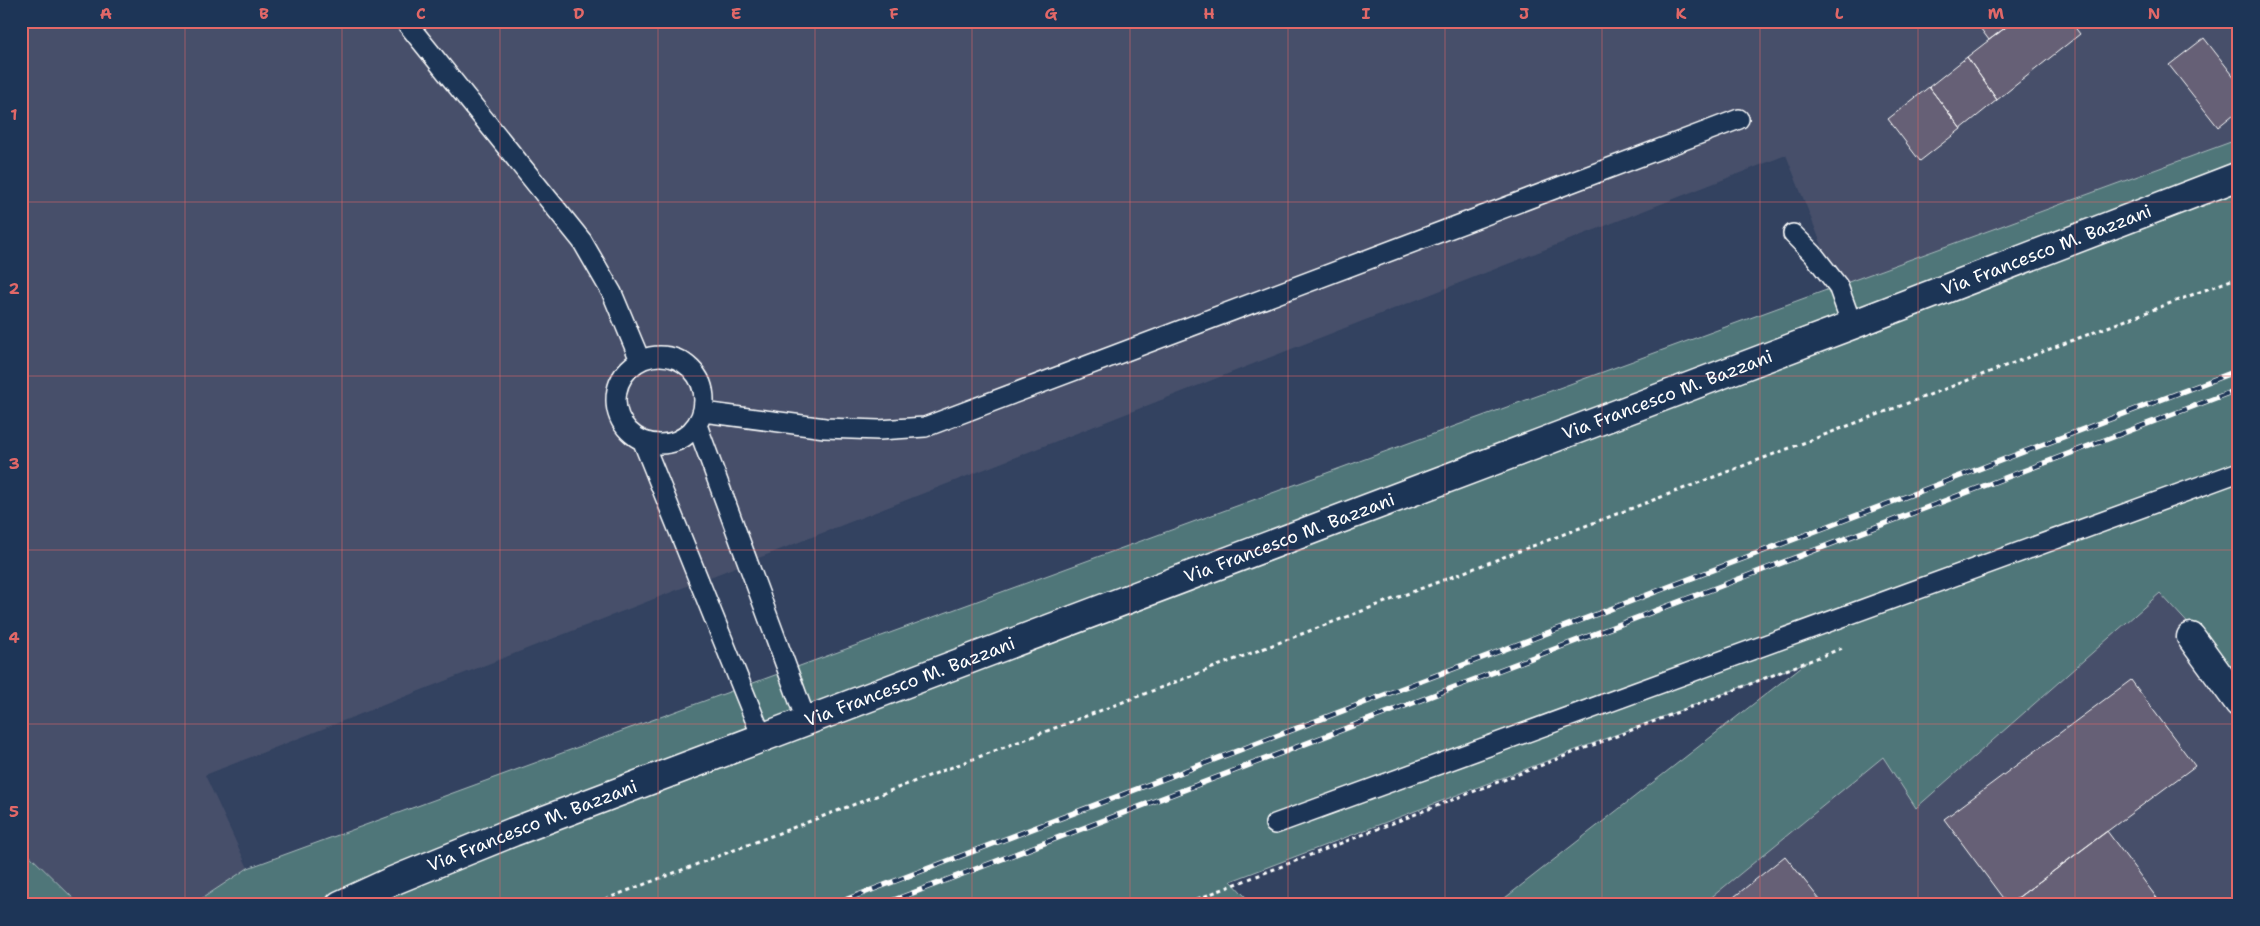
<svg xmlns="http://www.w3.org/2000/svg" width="2260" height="926" font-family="'Shantell Sans',sans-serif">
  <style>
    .built { fill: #464f6a }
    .green { fill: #507679; stroke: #a8babc }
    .building { fill: #666176; stroke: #fff }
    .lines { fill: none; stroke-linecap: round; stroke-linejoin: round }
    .lane-casing { stroke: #fff; stroke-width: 22 }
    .street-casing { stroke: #fff; stroke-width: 31 }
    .path { stroke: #fff; stroke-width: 3; stroke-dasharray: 4 4; stroke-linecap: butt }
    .lane { stroke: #1d3557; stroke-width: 19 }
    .street { stroke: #1d3557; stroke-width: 28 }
    .rail-casing { stroke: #fff; stroke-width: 5.5 }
    .rail { stroke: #1d3557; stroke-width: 4; stroke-dasharray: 11; stroke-linecap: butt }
    .grid { fill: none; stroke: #e26868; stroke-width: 1; stroke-opacity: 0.55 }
    .labels { text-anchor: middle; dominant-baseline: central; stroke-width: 4.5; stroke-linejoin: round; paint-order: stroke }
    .street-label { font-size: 18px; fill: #fff; stroke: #1d3557 }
    .neatline { fill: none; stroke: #e26868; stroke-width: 2 }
    .grid-label { font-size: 16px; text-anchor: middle; font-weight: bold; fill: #e26868 }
  </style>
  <rect width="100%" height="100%" fill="#334260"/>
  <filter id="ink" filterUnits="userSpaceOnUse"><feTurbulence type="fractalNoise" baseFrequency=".02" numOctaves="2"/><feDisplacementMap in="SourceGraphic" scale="10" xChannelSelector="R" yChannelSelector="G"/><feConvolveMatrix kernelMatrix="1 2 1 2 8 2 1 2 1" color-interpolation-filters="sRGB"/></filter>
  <g filter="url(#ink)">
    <!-- built -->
    <path class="built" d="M 21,21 L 2239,21 L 2239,139 L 1838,286 L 1786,155 L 205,775 L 248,868 L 192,905 L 80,905 L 21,847 Z
      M 2160,592 L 2239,679 L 2239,905 L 1702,905 L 1883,757 L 1917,807 Z"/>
    <!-- green -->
    <path class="green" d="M 2239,139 L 2239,679 L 2160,593 L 1916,808 L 1883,757 L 1702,905 L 1496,905 L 1807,662 L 1231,881 L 1253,905 L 192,905 L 248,868 Z
      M 21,847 L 80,905 L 21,905 Z"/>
    <!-- building -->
    <path class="building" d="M 1975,21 L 2014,21 L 1989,40 Z
      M 2014,21 L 2070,21 L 2080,34 L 1997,100 L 1967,57 Z
      M 2204,38 L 2239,83 L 2239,110 L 2218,127 L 2169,65 Z
      M 1967,57 L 1997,100 L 1961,129 L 1929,87 Z
      M 1929,87 L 1961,129 L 1920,161 L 1888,119 Z
      M 2131,680 L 2195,766 L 2008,905 L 1944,819 Z
      M 2107,831 L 2162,905 L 2008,905 Z
      M 1785,856 L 1824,905 L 1724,905 Z"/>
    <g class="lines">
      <defs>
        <path id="lane" d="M 405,21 L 582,241 L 612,293 L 640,360
          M 1793,234 L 1813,254 L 1838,286 L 1852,325
          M616 400a44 44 0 1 1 88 0a44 44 0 1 1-88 0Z
          M 703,412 L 825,428 L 879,430 L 925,427 L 1739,119
          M 697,425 L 806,720
          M 643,442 L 762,737
          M 1275,824 L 2239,472"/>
        <g id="street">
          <path d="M 2191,637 L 2239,703"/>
          <path id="s1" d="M 340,905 L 390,882 L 513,832 L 1852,325 L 2239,176"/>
        </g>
      </defs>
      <!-- lane casing -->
      <use href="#lane" class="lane-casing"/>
      <!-- street casing -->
      <use href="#street" class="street-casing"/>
      <!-- path -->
      <path class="path" d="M 590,905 L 2239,277
        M 1182,905 L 1845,647"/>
      <!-- lane -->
      <use href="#lane" class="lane"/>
      <!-- street -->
      <use href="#street" class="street"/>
      <defs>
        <path id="rail" d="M 832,905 L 2239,370
          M 881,905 L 2239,389"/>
      </defs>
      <!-- rail casing -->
      <use href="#rail" class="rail-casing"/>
      <!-- rail -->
      <use href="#rail" class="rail"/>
    </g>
  </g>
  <!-- grid -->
  <path class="grid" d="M 185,21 L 185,905M 342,21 L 342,905M 500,21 L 500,905M 658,21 L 658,905M 815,21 L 815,905M 972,21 L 972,905M 1130,21 L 1130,905M 1288,21 L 1288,905M 1445,21 L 1445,905M 1602,21 L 1602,905M 1760,21 L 1760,905M 1918,21 L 1918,905M 2075,21 L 2075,905M 21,202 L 2239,202M 21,376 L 2239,376M 21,550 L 2239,550M 21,724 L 2239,724"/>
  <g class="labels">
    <!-- street labels -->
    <g class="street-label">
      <text stroke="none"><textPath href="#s1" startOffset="1828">Via Francesco M. Bazzani</textPath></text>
      <text stroke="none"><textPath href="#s1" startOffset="1422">Via Francesco M. Bazzani</textPath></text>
      <text stroke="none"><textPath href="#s1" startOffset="1018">Via Francesco M. Bazzani</textPath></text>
      <text stroke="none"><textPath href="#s1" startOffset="612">Via Francesco M. Bazzani</textPath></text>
      <text stroke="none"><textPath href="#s1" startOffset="208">Via Francesco M. Bazzani</textPath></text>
    </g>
  </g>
  <!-- margin -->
  <rect width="2260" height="926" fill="none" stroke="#1d3557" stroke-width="55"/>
  <rect x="28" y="28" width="2204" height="870" class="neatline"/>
  <g class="grid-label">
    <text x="106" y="19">A</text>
    <text x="264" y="19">B</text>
    <text x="421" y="19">C</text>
    <text x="579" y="19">D</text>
    <text x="736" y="19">E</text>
    <text x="894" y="19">F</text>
    <text x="1051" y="19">G</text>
    <text x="1209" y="19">H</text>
    <text x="1366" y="19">I</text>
    <text x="1524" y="19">J</text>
    <text x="1681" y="19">K</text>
    <text x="1839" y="19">L</text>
    <text x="1996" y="19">M</text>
    <text x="2154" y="19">N</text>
    <text x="14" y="120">1</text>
    <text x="14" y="294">2</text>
    <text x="14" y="469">3</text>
    <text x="14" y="643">4</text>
    <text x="14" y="817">5</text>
  </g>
</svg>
